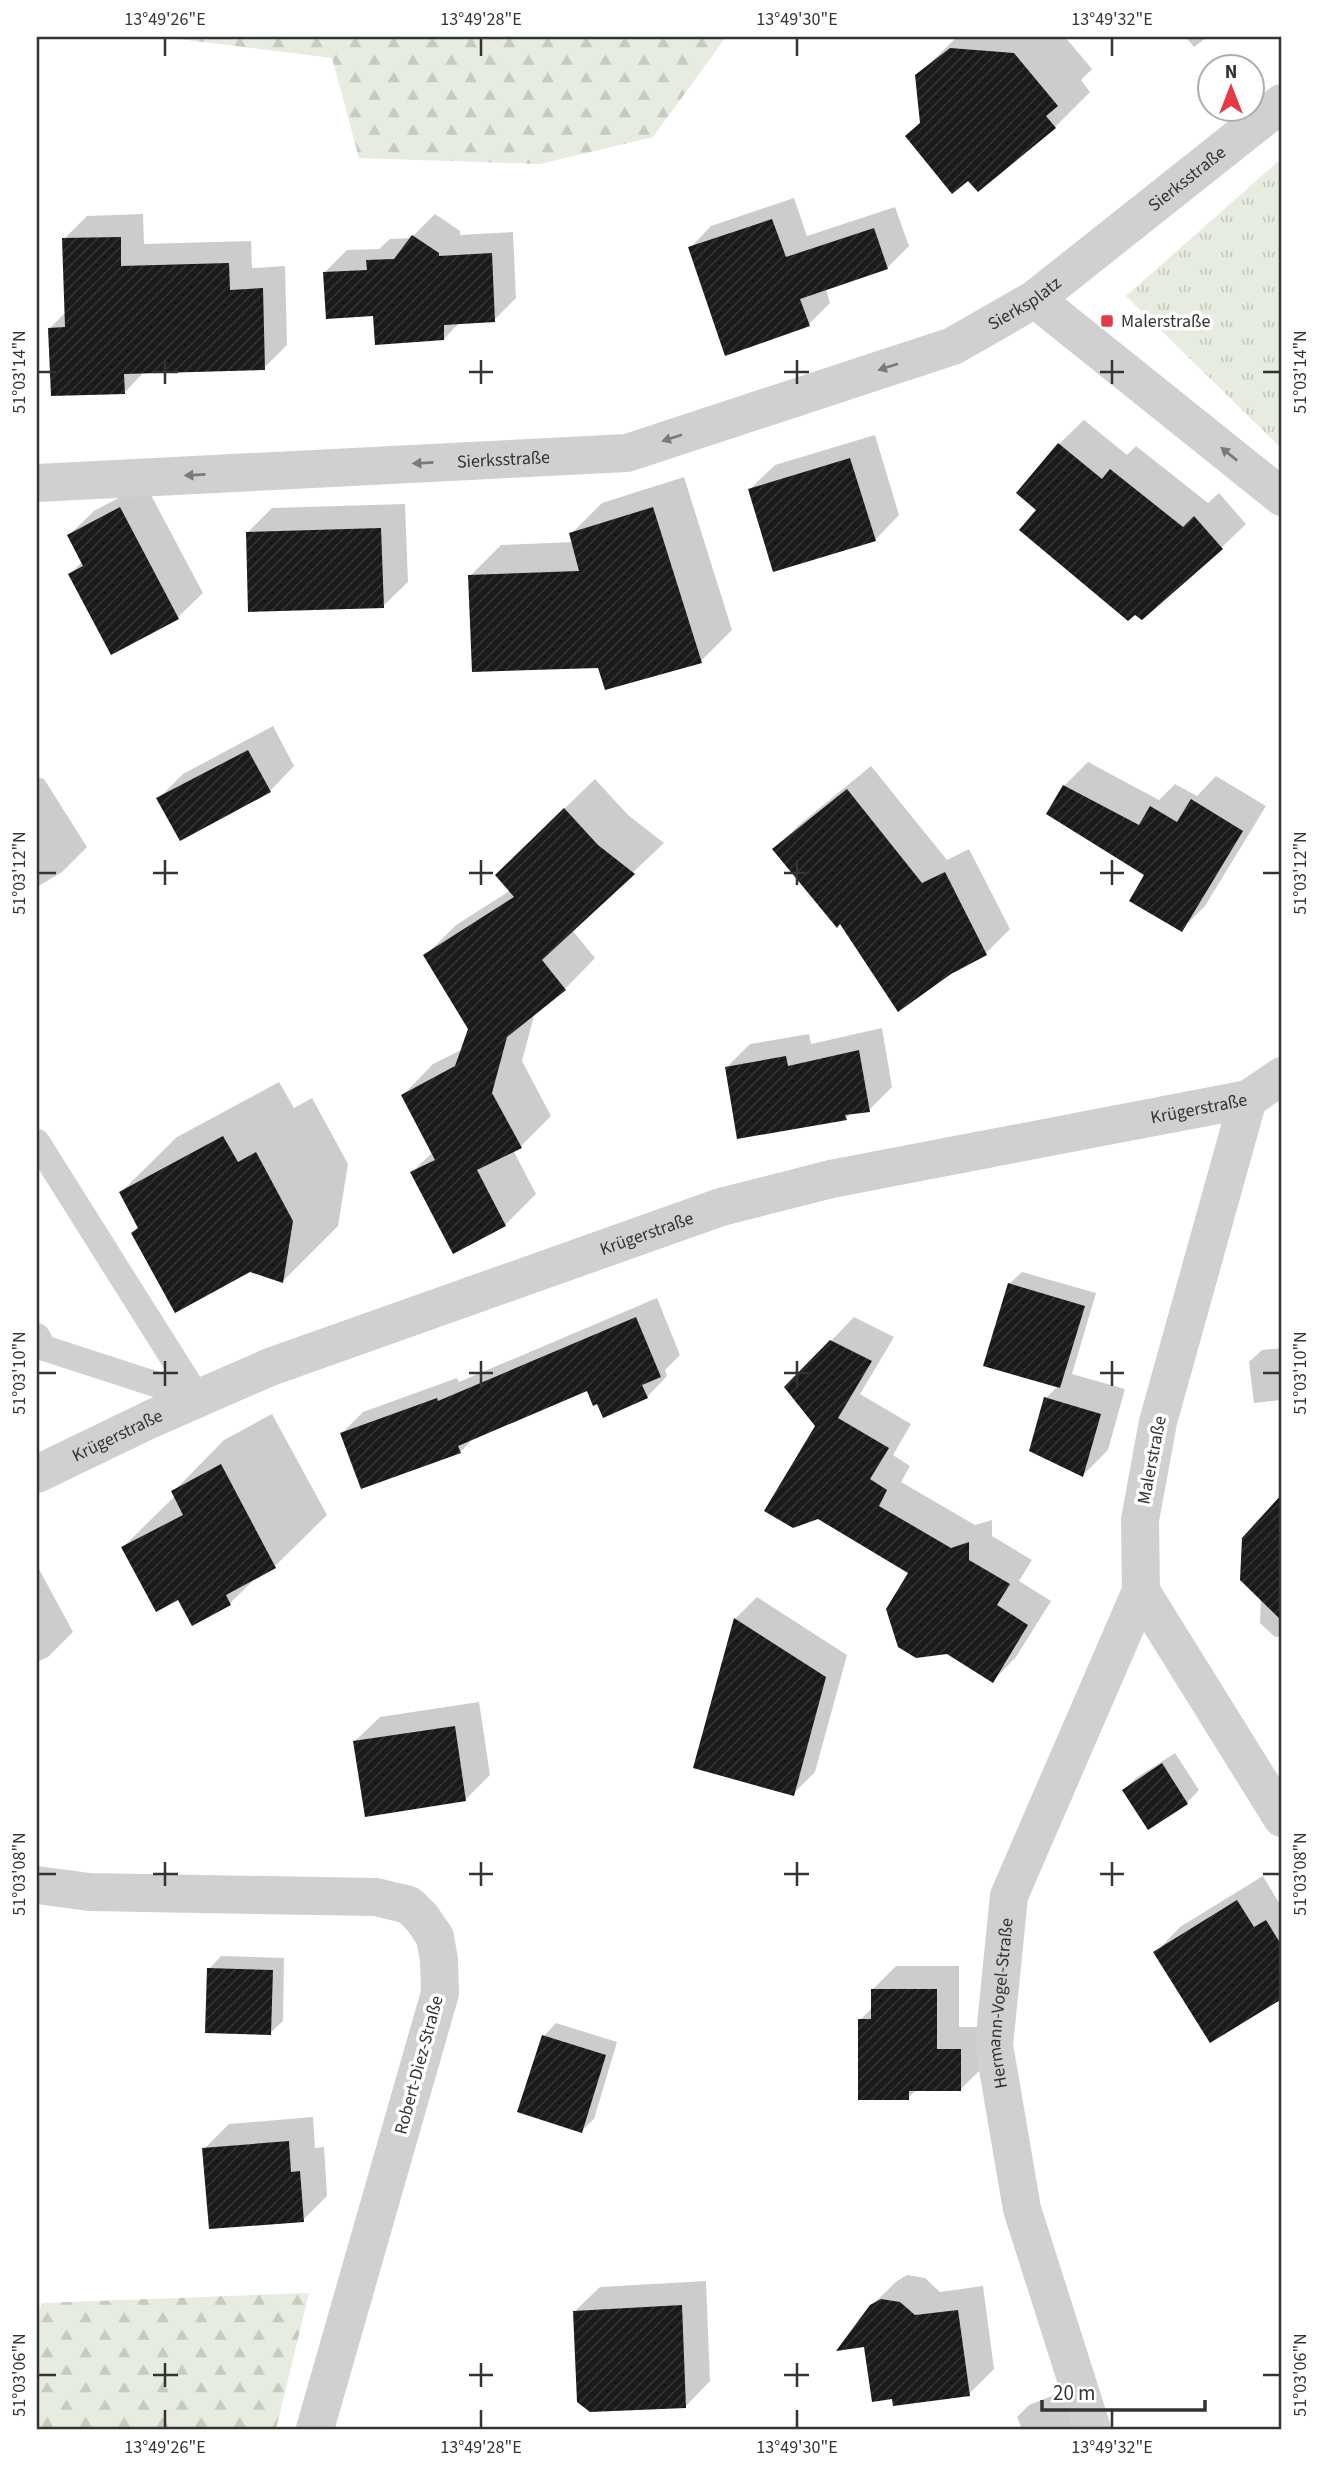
<svg xmlns="http://www.w3.org/2000/svg" width="1319" height="2466" font-family="'Source Sans 3',sans-serif">
  <style>
    .grass { fill: url(#grass-tufts) }
    .forest { fill: url(#forest-firs) }
    .shadow { fill: #0003 }
    .building { fill: url(#building-hatch) }
    .lines { fill: none; stroke-linecap: round; stroke-linejoin: round }
    .lane { stroke: #d0d0d0; stroke-width: 26 }
    .street { stroke: #d0d0d0; stroke-width: 38 }
    .oneway { fill: #7a7a7a }
    .ticks { fill: none; stroke: #333; stroke-width: 2.5 }
    .poi-dot { fill: #e63946; stroke: #fff; stroke-width: 2.5 }
    .labels { text-anchor: middle; dominant-baseline: central; stroke-width: 7; stroke-linejoin: round; paint-order: stroke }
    .street-label { font-size: 18px; fill: #333; stroke: #fff }
    .poi-label { font-size: 18px; fill: #333; stroke: #fff; text-anchor: start }
    .neatline { fill: none; stroke: #333; stroke-width: 2.5 }
    .ticks-label { font-size: 18px; text-anchor: middle; fill: #333 }
  </style>
  <defs>
    <pattern id="grass-tufts" width="24" height="20" patternUnits="userSpaceOnUse" patternTransform="scale(1.75)"><rect width="24" height="20" fill="#e6ecdf"/><path d="M3 7l-1-3M5 7V3M7 7l1-3M15 17l-1-3M17 17v-4M19 17l1-3" fill="none" stroke="#c6cbc0"/></pattern>
    <pattern id="forest-firs" width="22" height="20" patternUnits="userSpaceOnUse" patternTransform="scale(1.75)"><rect width="22" height="20" fill="#e6ecdf"/><path d="M5 1l3.5 6h-7zM16 11l3.5 6h-7z" fill="#c6cbc0"/></pattern>
    <pattern id="building-hatch" width="6" height="6" patternUnits="userSpaceOnUse" patternTransform="scale(1.75)"><rect width="6" height="6" fill="#1a1a1a"/><path d="M-1 1l2-2M0 6l6-6M5 7l2-2" fill="none" stroke="#333"/></pattern>
  </defs>
  <rect width="100%" height="100%" fill="#fff"/>
  <!-- grass -->
  <path class="grass" d="M 1282,158 L 1282,449 L 1126,296 Z"/>
  <!-- forest -->
  <path class="forest" d="M 162,37 L 726,37 L 653,137 L 540,164 L 359,158 L 332,58 Z
    M 309,2293 L 276,2429 L 37,2429 L 37,2317 L 42,2303 Z"/>
  <!-- shadow -->
  <path class="shadow" d="M 957,37 L 1065,37 L 1092,69 L 1081,80 L 1090,92 L 1055,127 L 968,178 L 907,136 L 921,121 L 917,76 Z
    M 1186,37 L 1207,37 L 1194,47 Z
    M 794,198 L 807,236 L 895,207 L 909,246 L 887,268 L 826,289 L 830,303 L 809,324 L 690,248 L 711,226 Z
    M 143,214 L 144,244 L 251,241 L 252,268 L 285,266 L 287,345 L 264,368 L 145,371 L 124,393 L 50,328 L 66,312 L 64,239 L 87,216 Z
    M 435,214 L 460,231 L 460,235 L 513,232 L 516,298 L 494,320 L 460,322 L 444,339 L 375,314 L 325,272 L 347,250 L 379,249 L 390,239 L 411,238 Z
    M 1084,420 L 1127,455 L 1136,446 L 1208,503 L 1219,493 L 1246,524 L 1221,548 L 1039,509 L 1059,444 Z
    M 875,435 L 899,515 L 875,540 L 750,489 L 775,465 Z
    M 684,477 L 732,630 L 701,661 L 470,576 L 501,545 L 573,542 L 571,534 L 602,503 Z
    M 145,484 L 203,593 L 178,617 L 70,574 L 83,561 L 69,535 L 94,511 Z
    M 405,504 L 408,582 L 383,606 L 247,533 L 272,508 Z
    M 273,726 L 294,766 L 270,791 L 159,798 L 183,774 Z
    M 1088,762 L 1159,800 L 1175,784 L 1197,796 L 1216,776 L 1266,806 L 1205,906 L 1181,930 L 1147,874 L 1064,786 Z
    M 871,766 L 947,860 L 969,849 L 1010,929 L 986,953 L 950,972 L 840,922 L 775,849 L 799,825 Z
    M 37,777 L 44,779 L 87,847 L 62,872 L 37,887 Z
    M 595,779 L 628,815 L 664,843 L 572,930 L 595,958 L 565,989 L 535,1012 L 522,1061 L 551,1116 L 521,1146 L 513,1150 L 536,1194 L 505,1225 L 412,1172 L 433,1152 L 403,1095 L 433,1064 L 463,1049 L 470,1029 L 426,955 L 456,925 L 511,890 L 528,844 Z
    M 882,1028 L 892,1087 L 869,1110 L 851,1113 L 846,1118 L 727,1067 L 750,1044 L 809,1034 L 811,1044 Z
    M 279,1082 L 294,1108 L 312,1098 L 348,1164 L 338,1226 L 283,1281 L 133,1233 L 139,1226 L 121,1192 L 177,1137 Z
    M 1022,1272 L 1096,1293 L 1072,1374 L 1125,1389 L 1108,1450 L 1083,1475 L 1046,1398 L 1058,1386 L 1009,1284 Z
    M 657,1298 L 680,1355 L 665,1370 L 667,1376 L 647,1397 L 598,1401 L 588,1389 L 475,1437 L 460,1452 L 342,1433 L 363,1412 L 457,1378 L 459,1382 Z
    M 854,1317 L 894,1337 L 860,1394 L 911,1424 L 893,1455 L 910,1466 L 901,1482 L 975,1525 L 992,1520 L 992,1536 L 1032,1560 L 1019,1581 L 1051,1601 L 1016,1657 L 993,1681 L 910,1572 L 817,1426 L 831,1341 Z
    M 1282,1348 L 1282,1400 L 1254,1403 L 1249,1362 L 1262,1350 Z
    M 272,1414 L 327,1515 L 275,1566 L 258,1576 L 230,1603 L 193,1623 L 179,1598 L 123,1547 L 175,1496 L 173,1492 L 224,1440 Z
    M 1282,1498 L 1282,1636 L 1275,1637 L 1260,1623 L 1264,1516 Z
    M 39,1569 L 73,1632 L 48,1657 L 37,1662 L 37,1570 Z
    M 757,1597 L 847,1655 L 815,1772 L 793,1794 L 695,1767 L 736,1618 Z
    M 479,1702 L 490,1775 L 465,1800 L 355,1741 L 380,1717 Z
    M 1175,1753 L 1199,1790 L 1187,1803 L 1124,1790 L 1136,1778 Z
    M 1263,1876 L 1282,1908 L 1282,1997 L 1211,2040 L 1156,1952 L 1180,1927 Z
    M 221,1956 L 284,1958 L 283,2021 L 270,2033 L 209,1969 Z
    M 896,1966 L 959,1966 L 959,2027 L 984,2027 L 984,2066 L 961,2089 L 917,2089 L 908,2098 L 860,2020 L 873,2007 L 873,1989 Z
    M 556,2023 L 617,2042 L 594,2119 L 581,2131 L 544,2036 Z
    M 313,2117 L 315,2148 L 324,2147 L 327,2196 L 303,2220 L 204,2149 L 229,2124 Z
    M 907,2275 L 925,2278 L 940,2292 L 983,2286 L 994,2369 L 969,2394 L 866,2345 L 871,2306 L 897,2281 Z
    M 706,2281 L 710,2381 L 686,2406 L 575,2311 L 600,2287 Z
    M 1072,2388 L 1087,2429 L 1022,2429 L 1017,2417 L 1029,2405 Z"/>
  <!-- building -->
  <path class="building" d="M 950,48 L 1014,53 L 1058,106 L 1046,116 L 1056,128 L 978,192 L 968,181 L 952,194 L 905,136 L 920,123 L 915,75 Z
    M 772,219 L 786,257 L 874,228 L 888,269 L 800,299 L 810,326 L 725,356 L 688,247 Z
    M 412,235 L 439,253 L 439,256 L 492,253 L 495,322 L 444,325 L 444,340 L 375,345 L 373,316 L 326,319 L 323,272 L 367,270 L 366,260 L 394,259 Z
    M 121,237 L 121,266 L 229,263 L 230,290 L 263,288 L 265,370 L 124,374 L 125,394 L 51,396 L 48,328 L 65,327 L 62,238 Z
    M 1058,443 L 1102,479 L 1110,469 L 1183,527 L 1194,516 L 1223,549 L 1142,620 L 1135,615 L 1128,621 L 1019,530 L 1036,510 L 1016,493 Z
    M 850,458 L 876,541 L 773,572 L 748,489 Z
    M 120,507 L 179,619 L 111,655 L 68,574 L 83,566 L 67,535 Z
    M 653,507 L 702,663 L 605,690 L 598,668 L 472,672 L 468,575 L 579,571 L 569,533 Z
    M 381,528 L 384,608 L 248,612 L 246,532 Z
    M 248,750 L 271,792 L 180,841 L 156,798 Z
    M 1063,785 L 1139,825 L 1150,806 L 1177,822 L 1191,799 L 1243,831 L 1182,932 L 1129,901 L 1144,875 L 1046,814 Z
    M 847,789 L 922,883 L 945,872 L 987,955 L 951,974 L 898,1012 L 840,924 L 837,928 L 772,849 Z
    M 564,808 L 598,845 L 635,874 L 542,960 L 566,990 L 507,1037 L 492,1093 L 522,1148 L 477,1170 L 506,1226 L 453,1254 L 410,1172 L 435,1160 L 401,1095 L 455,1066 L 468,1029 L 423,955 L 514,897 L 495,875 Z
    M 859,1050 L 870,1112 L 845,1115 L 847,1120 L 737,1139 L 725,1067 L 786,1056 L 788,1066 Z
    M 223,1136 L 238,1162 L 256,1152 L 293,1221 L 283,1283 L 250,1272 L 175,1313 L 131,1233 L 138,1228 L 119,1192 Z
    M 1008,1283 L 1085,1306 L 1060,1388 L 983,1366 Z
    M 636,1317 L 661,1377 L 642,1385 L 648,1398 L 603,1418 L 597,1404 L 593,1406 L 587,1391 L 458,1446 L 461,1453 L 361,1489 L 340,1433 L 437,1398 L 438,1401 Z
    M 830,1340 L 872,1361 L 838,1418 L 889,1448 L 870,1479 L 887,1490 L 879,1506 L 951,1548 L 969,1542 L 969,1560 L 1010,1584 L 997,1605 L 1028,1625 L 993,1683 L 947,1654 L 916,1658 L 898,1647 L 886,1609 L 908,1573 L 818,1519 L 793,1528 L 764,1511 L 815,1426 L 784,1387 Z
    M 1044,1397 L 1101,1414 L 1083,1477 L 1029,1451 Z
    M 221,1464 L 276,1568 L 226,1595 L 231,1605 L 192,1626 L 178,1600 L 156,1612 L 121,1547 L 183,1515 L 171,1491 Z
    M 1282,1494 L 1282,1621 L 1240,1580 L 1242,1538 Z
    M 734,1618 L 826,1677 L 794,1796 L 693,1768 Z
    M 455,1726 L 466,1801 L 365,1817 L 353,1741 Z
    M 1162,1763 L 1188,1804 L 1148,1830 L 1122,1790 Z
    M 1237,1900 L 1254,1927 L 1266,1920 L 1282,1946 L 1282,1999 L 1210,2043 L 1153,1952 Z
    M 207,1968 L 273,1970 L 271,2035 L 205,2033 Z
    M 871,1989 L 937,1989 L 937,2049 L 961,2049 L 961,2091 L 909,2091 L 909,2100 L 858,2100 L 858,2019 L 871,2019 Z
    M 542,2035 L 606,2055 L 582,2133 L 517,2112 Z
    M 289,2141 L 291,2172 L 300,2171 L 304,2222 L 209,2229 L 202,2148 Z
    M 881,2299 L 900,2302 L 915,2315 L 958,2310 L 970,2396 L 893,2406 L 892,2399 L 872,2402 L 864,2347 L 836,2351 L 870,2305 Z
    M 682,2305 L 686,2408 L 590,2412 L 577,2402 L 573,2311 Z"/>
  <g class="lines">
    <!-- lane -->
    <path class="lane" d="M 37,1142 L 198,1398
      M 37,1336 L 44,1348 L 198,1398"/>
    <!-- street -->
    <g class="street">
      <path d="M 1035,299 L 1282,497"/>
      <path id="s1" d="M 37,483 L 627,453 L 953,346 L 1035,299 L 1282,103"/>
      <path d="M 1248,1099 L 1158,1422 L 1140,1520 L 1141,1591 L 1282,1818"/>
      <path id="s2" d="M 37,1474 L 151,1419 L 270,1367 L 721,1207 L 831,1179 L 1248,1099 L 1282,1076"/>
      <path d="M 37,1885 L 89,1892 L 376,1897 L 409,1905 L 422,1918 L 435,1937 L 439,1960 L 440,1993 L 315,2429"/>
      <path id="s3" d="M 1092,2429 L 1022,2209 L 994,2045 L 1009,1896 L 1141,1591"/>
    </g>
  </g>
  <!-- one-way arrows -->
  <defs><path id="oneway-solid" d="M-6-.8H1V-3.2L6.5 0L1 3.2V.8H-6Z" transform="scale(1.75)"/></defs>
  <g class="oneway">
    <use href="#oneway-solid" transform="translate(888 367) rotate(162)"/>
    <use href="#oneway-solid" transform="translate(672 438) rotate(162)"/>
    <use href="#oneway-solid" transform="translate(1229 454) rotate(-141)"/>
    <use href="#oneway-solid" transform="translate(423 463) rotate(177)"/>
    <use href="#oneway-solid" transform="translate(195 475) rotate(177)"/>
  </g>
  <!-- ticks -->
  <path class="ticks" d="M 165,38 L 165,56M 481,38 L 481,56M 797,38 L 797,56M 1112,38 L 1112,56M 165,360 L 165,384M 481,360 L 481,384M 797,360 L 797,384M 1112,360 L 1112,384M 38,372 L 56,372M 153,372 L 178,372M 469,372 L 493,372M 784,372 L 809,372M 1100,372 L 1124,372M 1263,372 L 1280,372M 165,860 L 165,885M 481,860 L 481,885M 797,860 L 797,885M 1112,860 L 1112,885M 38,873 L 56,873M 153,873 L 178,873M 469,873 L 493,873M 784,873 L 809,873M 1100,873 L 1124,873M 1263,873 L 1280,873M 165,1361 L 165,1386M 481,1361 L 481,1386M 797,1361 L 797,1386M 1112,1361 L 1112,1386M 38,1373 L 56,1373M 153,1373 L 178,1373M 469,1373 L 493,1373M 784,1373 L 809,1373M 1100,1373 L 1124,1373M 1263,1373 L 1280,1373M 165,1862 L 165,1886M 481,1862 L 481,1886M 797,1862 L 797,1886M 1112,1862 L 1112,1886M 38,1874 L 56,1874M 153,1874 L 178,1874M 469,1874 L 493,1874M 784,1874 L 809,1874M 1100,1874 L 1124,1874M 1263,1874 L 1280,1874M 165,2363 L 165,2387M 481,2363 L 481,2387M 797,2363 L 797,2387M 38,2375 L 56,2375M 153,2375 L 178,2375M 469,2375 L 493,2375M 784,2375 L 809,2375M 1263,2375 L 1280,2375M 165,2410 L 165,2428M 481,2410 L 481,2428M 797,2410 L 797,2428M 1112,2410 L 1112,2428"/>
  <!-- markers -->
  <rect class="poi-dot" x="1100" y="314" width="14" height="14" rx="3.5"/>
  <g class="labels">
    <!-- street labels -->
    <g class="street-label">
      <text stroke="none"><textPath href="#s1" startOffset="1222">Sierksstraße</textPath></text>
      <text stroke="none"><textPath href="#s1" startOffset="1017">Sierksplatz</textPath></text>
      <text stroke="none"><textPath href="#s1" startOffset="467">Sierksstraße</textPath></text>
      <text stroke="none"><textPath href="#s2" startOffset="1223">Krügerstraße</textPath></text>
      <text stroke="none"><textPath href="#s2" startOffset="656">Krügerstraße</textPath></text>
      <text stroke="none"><textPath href="#s2" startOffset="89">Krügerstraße</textPath></text>
      <text transform="translate(1152 1460) rotate(-79)">Malerstraße</text>
      <text stroke="none"><textPath href="#s3" startOffset="439">Hermann-Vogel-Straße</textPath></text>
      <text transform="translate(419 2065) rotate(-75)">Robert-Diez-Straße</text>
    </g>
    <!-- poi labels -->
    <g class="poi-label">
      <text x="1121" y="321">Malerstraße</text>
    </g>
  </g>
  <!-- border -->
  <rect width="1319" height="2466" fill="none" stroke="#ffffff" stroke-width="77"/>
  <!-- north arrow -->
  <g transform="translate(1231 88)"><circle r="33" fill="#ffffff" stroke="#adadad" stroke-width="2"/>
  <path d="M0-5L12 26L0 18L-12 26Z" fill="#e63946"/>
  <text y="-10" font-size="19" font-weight="bold" text-anchor="middle" fill="#333333">N</text>
  </g>
  <!-- scale -->
  <path d="M1042 2400v10h163v-10" fill="none" stroke="#333333" stroke-width="3.5"/>
  <text x="1053" y="2400" font-size="21" fill="#333333" stroke="#ffffff" stroke-width="5" paint-order="stroke">20 m</text>
  <rect x="38" y="38" width="1242" height="2390" class="neatline"/>
  <g class="ticks-label">
    <text x="165" y="25">13°49'26"E</text>
    <text x="481" y="25">13°49'28"E</text>
    <text x="797" y="25">13°49'30"E</text>
    <text x="1112" y="25">13°49'32"E</text>
    <text transform="translate(19 372) rotate(-90)" y="6">51°03'14"N</text>
    <text transform="translate(1300 372) rotate(-90)" y="6">51°03'14"N</text>
    <text transform="translate(19 873) rotate(-90)" y="6">51°03'12"N</text>
    <text transform="translate(1300 873) rotate(-90)" y="6">51°03'12"N</text>
    <text transform="translate(19 1373) rotate(-90)" y="6">51°03'10"N</text>
    <text transform="translate(1300 1373) rotate(-90)" y="6">51°03'10"N</text>
    <text transform="translate(19 1874) rotate(-90)" y="6">51°03'08"N</text>
    <text transform="translate(1300 1874) rotate(-90)" y="6">51°03'08"N</text>
    <text transform="translate(19 2375) rotate(-90)" y="6">51°03'06"N</text>
    <text transform="translate(1300 2375) rotate(-90)" y="6">51°03'06"N</text>
    <text x="165" y="2453">13°49'26"E</text>
    <text x="481" y="2453">13°49'28"E</text>
    <text x="797" y="2453">13°49'30"E</text>
    <text x="1112" y="2453">13°49'32"E</text>
  </g>
</svg>
